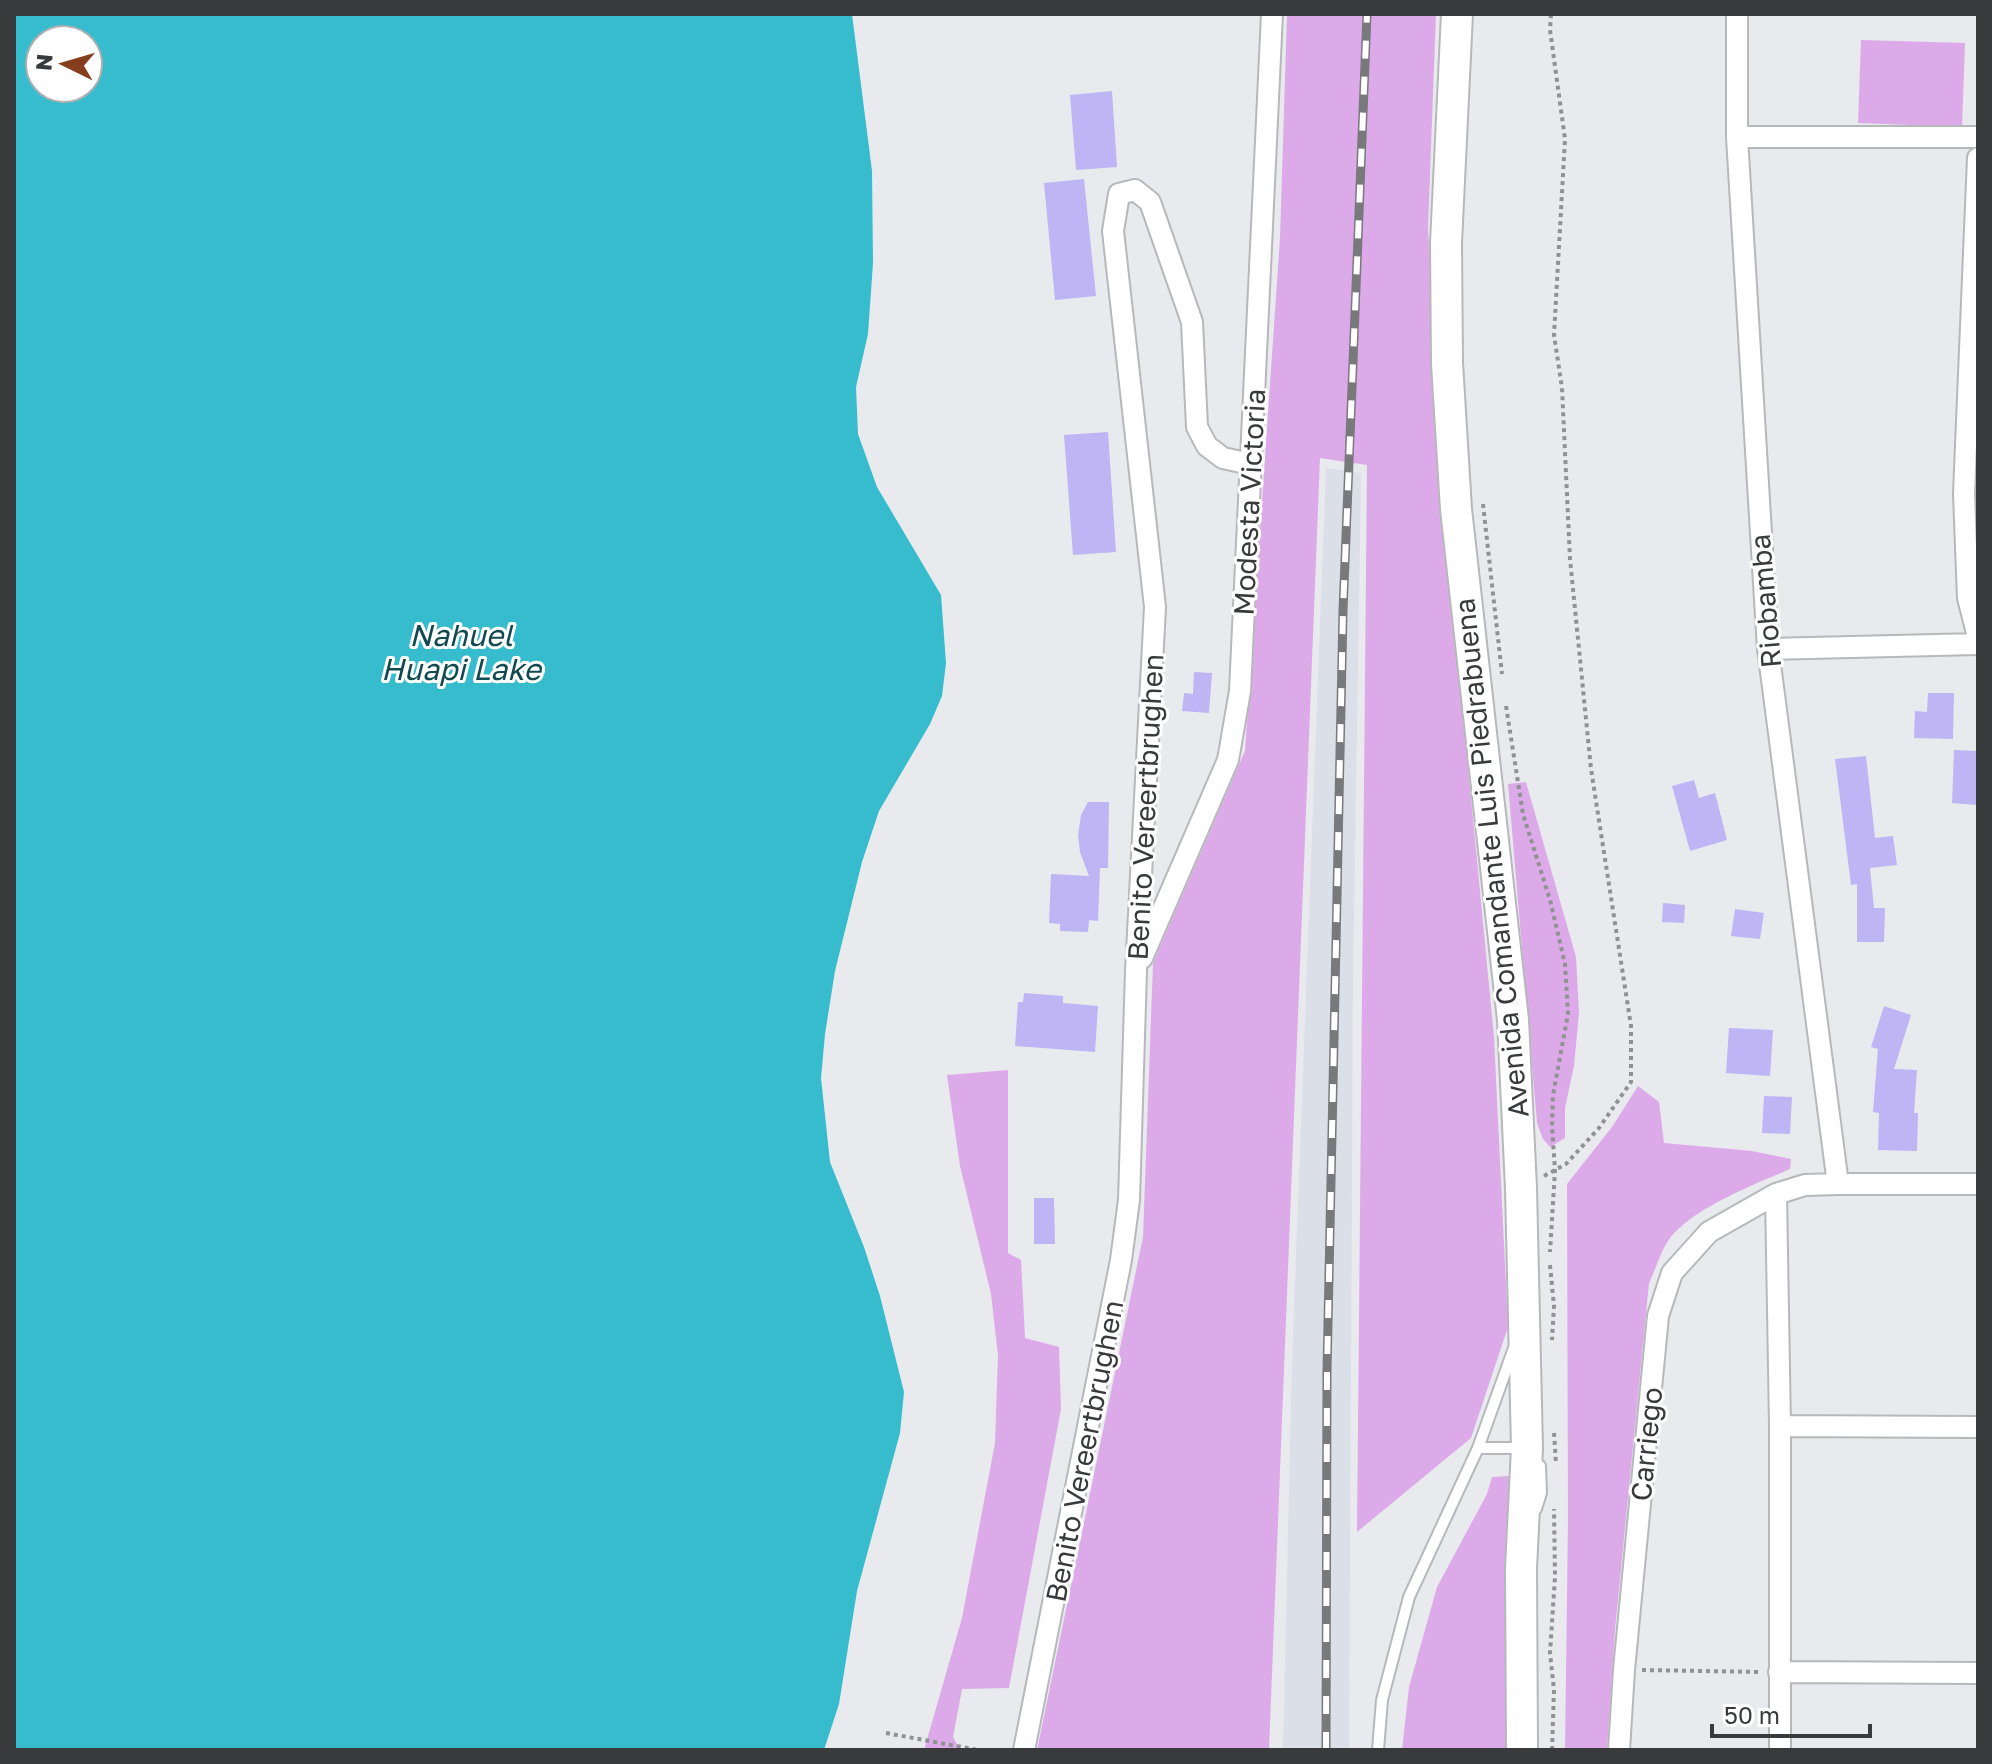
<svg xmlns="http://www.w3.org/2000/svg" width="1992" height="1764" font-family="'Golos Text',sans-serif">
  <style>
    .built { fill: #dadfe8 }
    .green { fill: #dcaae8 }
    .water { fill: #37bcce; fill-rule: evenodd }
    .building { fill: #bfb4f4 }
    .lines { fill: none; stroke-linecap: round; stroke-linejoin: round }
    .lane-casing { stroke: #b7b8bb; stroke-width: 14 }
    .street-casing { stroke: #b7b8bb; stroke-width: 24 }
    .primary-casing { stroke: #b7b8bb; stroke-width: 34 }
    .path { stroke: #909193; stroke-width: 4; stroke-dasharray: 4 4; stroke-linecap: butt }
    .lane { stroke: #fff; stroke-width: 10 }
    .street { stroke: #fff; stroke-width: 20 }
    .primary { stroke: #fff; stroke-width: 30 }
    .rail-casing { stroke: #78797b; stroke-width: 9 }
    .rail { stroke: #fff; stroke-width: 6; stroke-dasharray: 18; stroke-linecap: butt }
    .labels { text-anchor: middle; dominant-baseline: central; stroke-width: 6; stroke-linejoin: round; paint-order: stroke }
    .street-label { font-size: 28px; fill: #393a3b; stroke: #fff }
    .water-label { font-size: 30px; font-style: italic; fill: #104950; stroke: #fff }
  </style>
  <rect width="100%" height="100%" fill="#e9eaed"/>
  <!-- built -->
  <path class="built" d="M 1326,468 L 1361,473 L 1353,982 L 1349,1750 L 1283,1750 L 1292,1361 Z"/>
  <!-- green -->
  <path class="green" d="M 1287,14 L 1436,14 L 1428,229 L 1446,538 L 1494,1037 L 1508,1327 L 1471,1438 L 1357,1532 L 1367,465 L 1320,458 L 1269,1750 L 1037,1750 L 1143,1237 L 1153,963 L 1245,751 L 1280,238 Z
    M 1861,40 L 1965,43 L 1962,127 L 1858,123 Z
    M 1526,782 L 1576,957 L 1579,1013 L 1574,1066 L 1565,1108 L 1565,1138 L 1550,1147 L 1543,1139 L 1537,1123 L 1508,784 Z
    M 1008,1070 L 1008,1253 L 1021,1260 L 1025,1338 L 1059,1347 L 1061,1409 L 1009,1688 L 962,1689 L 953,1737 L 960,1750 L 924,1750 L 962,1618 L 995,1443 L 998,1355 L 991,1294 L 960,1166 L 947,1075 Z
    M 1638,1086 L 1659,1102 L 1664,1143 L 1752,1151 L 1791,1159 L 1790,1169 C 1754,1185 1695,1207 1670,1238 C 1661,1250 1656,1269 1649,1283 L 1615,1630 L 1607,1750 L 1565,1750 L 1568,1520 L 1567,1184 L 1612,1127 Z
    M 1509,1476 L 1508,1750 L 1402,1750 L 1409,1687 L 1437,1587 L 1487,1494 L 1492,1477 Z"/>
  <!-- water -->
  <path class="water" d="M 14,14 L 852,14 L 872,171 L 873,263 L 868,334 L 856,387 L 858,434 L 877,487 L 941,595 L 946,663 L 942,696 L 930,724 L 879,811 L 862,862 L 835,971 L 825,1034 L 821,1078 L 830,1162 L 864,1247 L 880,1296 L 904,1392 L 900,1433 L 857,1591 L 839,1704 L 824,1750 L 14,1750 ZM 40,40 L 88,40 L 88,88 L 40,88 Z"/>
  <!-- building -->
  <path class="building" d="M 1112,91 L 1117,167 L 1076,170 L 1070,95 Z
    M 1084,179 L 1096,296 L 1055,300 L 1044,183 Z
    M 1108,432 L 1116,552 L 1073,555 L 1064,435 Z
    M 1194,672 L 1212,673 L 1209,713 L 1182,711 L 1184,693 L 1193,694 Z
    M 1928,693 L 1954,693 L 1953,739 L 1914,738 L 1915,711 L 1927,712 Z
    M 1954,750 L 1978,751 L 1978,805 L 1952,803 Z
    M 1866,756 L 1875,838 L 1893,836 L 1897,865 L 1870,868 L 1874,908 L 1885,908 L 1884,942 L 1857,942 L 1857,884 L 1851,885 L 1835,759 Z
    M 1694,780 L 1699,798 L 1715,793 L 1727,840 L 1690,851 L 1672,786 Z
    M 1088,802 L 1109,802 L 1108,868 L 1100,868 L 1098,921 L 1089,920 L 1088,932 L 1060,931 L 1060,924 L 1049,923 L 1051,874 L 1089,876 L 1080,852 L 1078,835 L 1081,815 Z
    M 1663,903 L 1685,905 L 1684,923 L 1662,922 Z
    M 1735,909 L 1764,913 L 1760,939 L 1731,936 Z
    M 1024,993 L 1063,996 L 1063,1003 L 1098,1006 L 1095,1052 L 1015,1046 L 1018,1002 L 1023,1002 Z
    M 1884,1006 L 1911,1015 L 1894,1069 L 1917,1070 L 1914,1113 L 1918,1113 L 1917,1151 L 1878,1150 L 1879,1113 L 1873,1112 L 1878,1049 L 1871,1047 Z
    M 1729,1028 L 1773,1030 L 1770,1076 L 1726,1073 Z
    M 1764,1096 L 1792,1097 L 1790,1134 L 1762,1133 Z
    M 1034,1198 L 1054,1198 L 1055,1244 L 1034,1244 Z"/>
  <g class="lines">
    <defs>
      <path id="lane" d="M 1478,1448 L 1524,1448
        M 1536,1509 L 1541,1493 L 1540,1466
        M 1378,1750 L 1382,1700 L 1409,1597 L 1478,1448 L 1514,1348"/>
      <path id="street" d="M 1737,14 L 1737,137 L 1768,649 L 1838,1184
        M 1737,137 L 1978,137
        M 1978,158 L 1964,494 L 1968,598 L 1978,637
        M 1768,649 L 1978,644
        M 1142,958 L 1228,760 L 1240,691 L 1272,14
        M 1776,1194 L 1780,1426 L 1780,1750
        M 1780,1426 L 1978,1427
        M 1779,1672 L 1978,1673
        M 1024,1750 L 1121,1260 L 1129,1200 L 1136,971 L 1155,607 L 1113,231 L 1119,194 L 1135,190 L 1150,202 L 1192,322 L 1197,427 L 1207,446 L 1223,458 L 1250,464
        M 1619,1750 L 1624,1670 L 1658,1316 L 1672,1273 L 1709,1232 L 1776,1194 L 1805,1185 L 1838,1184 L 1978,1184"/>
      <path id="primary" d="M 1457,14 L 1446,243 L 1447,363 L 1456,509 L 1513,1020 L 1521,1188 L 1527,1448 L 1521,1568 L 1522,1750"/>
    </defs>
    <!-- lane casing -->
    <use href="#lane" class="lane-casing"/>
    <!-- street casing -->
    <use href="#street" class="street-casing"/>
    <!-- primary casing -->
    <use href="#primary" class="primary-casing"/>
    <!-- path -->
    <path class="path" d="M 1483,504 L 1502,674
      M 1506,706 L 1523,814 L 1550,900 L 1565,964 L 1568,1014 L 1553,1095 L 1552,1126 L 1555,1170 L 1550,1252
      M 1544,1176 L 1566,1164 L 1599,1128 L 1631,1082 L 1631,1026 L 1591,769 L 1570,559 L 1562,388 L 1554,335 L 1565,139 L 1550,30 L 1551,14
      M 1550,1265 L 1554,1306 L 1552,1340
      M 1554,1433 L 1556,1464
      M 1642,1670 L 1761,1672
      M 886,1733 L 978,1750
      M 1552,1750 L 1554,1690 L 1550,1653 L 1555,1577 L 1554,1509"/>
    <!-- lane -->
    <use href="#lane" class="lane"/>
    <!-- street -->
    <use href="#street" class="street"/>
    <!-- primary -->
    <use href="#primary" class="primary"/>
    <defs>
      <path id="rail" d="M 1326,1750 L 1327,1371 L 1343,611 L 1367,14"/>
    </defs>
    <!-- rail casing -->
    <use href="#rail" class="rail-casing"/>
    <!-- rail -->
    <use href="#rail" class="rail"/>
  </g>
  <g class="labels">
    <!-- street labels -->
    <g class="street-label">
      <text transform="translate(1249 502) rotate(-87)">Modesta Victoria</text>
      <text transform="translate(1765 601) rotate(-95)">Riobamba</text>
      <text transform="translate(1145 807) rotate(-87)">Benito Vereertbrughen</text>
      <text transform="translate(1491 858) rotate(-96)">Avenida Comandante Luis Piedrabuena</text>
      <text transform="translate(1646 1444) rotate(-84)">Carriego</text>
      <text transform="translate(1084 1451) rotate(-79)">Benito Vereertbrughen</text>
    </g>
    <!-- water labels -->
    <g class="water-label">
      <text x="461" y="635">Nahuel<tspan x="461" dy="34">Huapi Lake</tspan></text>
    </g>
  </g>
  <!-- border -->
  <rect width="1992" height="1764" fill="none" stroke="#393a3b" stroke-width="32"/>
  <!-- north arrow -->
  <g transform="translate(64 64) rotate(275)"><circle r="38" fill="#ffffff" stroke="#b0b0b1" stroke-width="2"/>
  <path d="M0-6L14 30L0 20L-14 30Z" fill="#863f1d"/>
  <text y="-12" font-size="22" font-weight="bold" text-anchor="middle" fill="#393a3b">N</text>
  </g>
  <!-- scale -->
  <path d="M1712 1724v12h158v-12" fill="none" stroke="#393a3b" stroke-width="4"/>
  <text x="1724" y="1724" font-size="24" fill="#393a3b" stroke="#ffffff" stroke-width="6" paint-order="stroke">50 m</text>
</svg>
